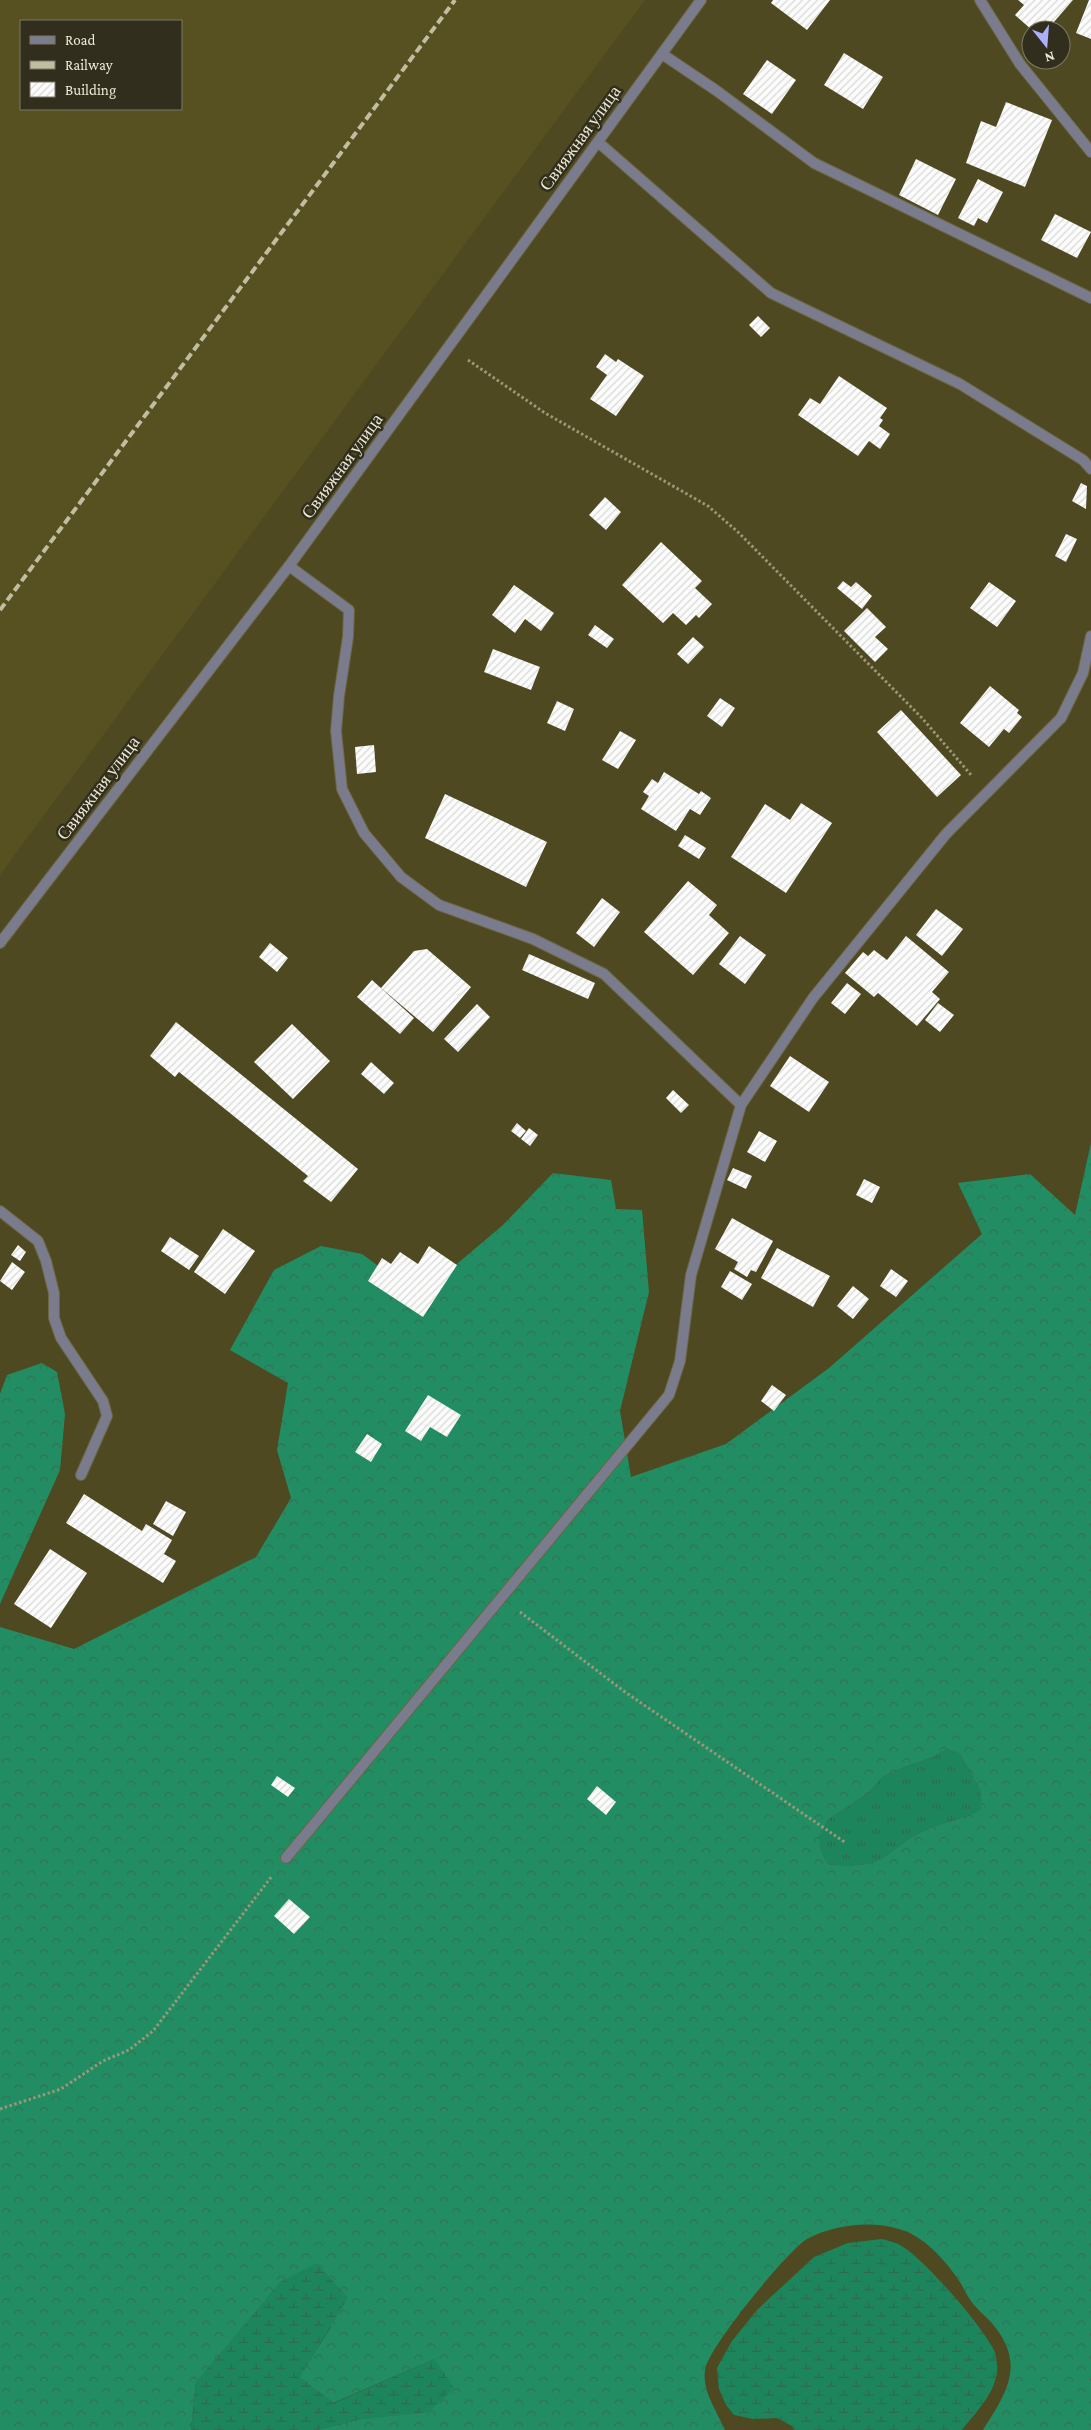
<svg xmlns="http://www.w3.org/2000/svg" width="1091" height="2430" font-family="'Crimson Pro',serif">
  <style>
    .built { fill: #575020; fill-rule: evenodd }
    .grass { fill: url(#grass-tufts) }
    .forest { fill: url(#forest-crowns); fill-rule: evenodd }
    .wetland { fill: url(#wetland-marsh) }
    .building { fill: url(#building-hatch) }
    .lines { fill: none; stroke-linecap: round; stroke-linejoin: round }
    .lane-casing { stroke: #6a6641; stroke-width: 12 }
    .street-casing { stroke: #6a6641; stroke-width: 12 }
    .path { stroke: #9b9778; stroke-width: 3; stroke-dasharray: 2.5 2.5; stroke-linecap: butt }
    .lane { stroke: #7a7b8c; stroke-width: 10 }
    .street { stroke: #7a7b8c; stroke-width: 10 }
    .rail { stroke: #c0bda3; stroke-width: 4; stroke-dasharray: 8 4; stroke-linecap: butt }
    .labels { text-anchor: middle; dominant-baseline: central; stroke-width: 5; stroke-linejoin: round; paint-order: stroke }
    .street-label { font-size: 18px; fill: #ece9d4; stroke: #312e1d }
  </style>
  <defs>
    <pattern id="grass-tufts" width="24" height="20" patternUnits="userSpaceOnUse" patternTransform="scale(1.25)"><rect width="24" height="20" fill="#1d855c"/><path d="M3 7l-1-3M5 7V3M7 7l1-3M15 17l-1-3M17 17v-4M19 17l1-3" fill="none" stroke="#30694f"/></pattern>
    <pattern id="forest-crowns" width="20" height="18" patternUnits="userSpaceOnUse" patternTransform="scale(1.25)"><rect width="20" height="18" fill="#228d63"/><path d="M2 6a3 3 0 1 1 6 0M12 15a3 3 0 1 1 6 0" fill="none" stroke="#317155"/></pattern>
    <pattern id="wetland-marsh" width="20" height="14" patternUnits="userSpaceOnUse" patternTransform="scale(1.25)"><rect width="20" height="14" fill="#1d855c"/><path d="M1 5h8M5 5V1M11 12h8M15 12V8" fill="none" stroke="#30694f"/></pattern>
    <pattern id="building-hatch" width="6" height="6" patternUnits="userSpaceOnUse" patternTransform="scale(1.25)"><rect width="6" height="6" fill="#fcfcfc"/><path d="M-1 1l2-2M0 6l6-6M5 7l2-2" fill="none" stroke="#d8d8d6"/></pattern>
  </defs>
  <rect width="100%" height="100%" fill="#4e4921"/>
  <!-- built -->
  <path class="built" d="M 0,0 L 645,0 L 0,875 ZM 21,21 L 181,21 L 181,109 L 21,109 Z"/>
  <!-- grass -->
  <path class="grass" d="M 947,1749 L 960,1754 L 981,1792 L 982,1810 C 964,1819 945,1822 927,1829 C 909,1836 897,1849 881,1859 C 867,1867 843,1866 828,1864 L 821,1851 L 819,1836 L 829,1819 L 867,1794 L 883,1777 L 904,1767 L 931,1758 Z"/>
  <!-- forest -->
  <path class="forest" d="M 1091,1143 L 1091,2430 L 983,2430 C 1005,2395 1026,2366 995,2327 C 989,2319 981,2313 974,2305 C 968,2298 964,2288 958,2279 C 944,2259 924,2236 899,2229 C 870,2220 833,2225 807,2239 C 788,2250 707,2349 705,2370 C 702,2392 717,2411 725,2430 L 316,2430 L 357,2420 L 435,2359 L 333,2403 L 299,2377 L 331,2327 L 196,2382 L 191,2430 L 0,2430 L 0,1627 L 74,1649 L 256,1557 L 291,1498 L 277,1450 L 288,1383 L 230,1350 L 274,1270 L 321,1246 L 362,1254 L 419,1296 L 503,1225 L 553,1173 L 611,1180 L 616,1209 L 642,1210 L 649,1292 L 620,1411 L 631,1477 L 726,1444 L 829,1368 L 982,1234 L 958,1183 L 1030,1174 L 1075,1215 ZM 947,1749 L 960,1754 L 981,1792 L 981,1810 C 964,1819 945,1822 927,1829 C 909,1836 897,1849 881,1859 C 867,1867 843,1866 828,1864 L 821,1851 L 819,1836 L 829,1819 L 867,1794 L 883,1777 L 904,1767 L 931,1758 Z
    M 42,1363 L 57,1372 L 65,1414 L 60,1470 L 0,1604 L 0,1394 L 7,1375 Z"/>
  <!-- wetland -->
  <path class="wetland" d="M 882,2239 C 888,2241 895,2242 900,2245 C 923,2257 982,2326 994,2350 C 996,2355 998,2366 997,2372 C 994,2395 975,2413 962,2430 L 794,2430 L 792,2426 L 777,2418 L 753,2419 L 734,2415 L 726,2405 L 719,2389 L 717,2368 L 732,2341 L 757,2310 L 814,2257 L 848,2243 Z
    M 317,2263 L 348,2298 L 300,2377 L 334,2403 L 435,2359 L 454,2388 L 429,2412 L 357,2420 L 316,2430 L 191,2430 L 196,2382 L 280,2282 Z"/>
  <!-- building -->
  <path class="building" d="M 773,0 L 830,0 L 807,30 L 771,3 Z
    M 1018,0 L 1073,0 L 1047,30 L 1032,30 L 1015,15 L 1024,5 Z
    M 1089,0 L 1091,0 L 1091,39 L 1076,33 Z
    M 844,53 L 883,77 L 863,109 L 824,85 Z
    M 767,60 L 796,80 L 772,114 L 743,94 Z
    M 1006,102 L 1052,120 L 1025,187 L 966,163 L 981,121 L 996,127 Z
    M 916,159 L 956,179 L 938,215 L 899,195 Z
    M 978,179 L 1003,192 L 987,223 L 978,218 L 974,226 L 958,218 Z
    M 1055,214 L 1091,232 L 1077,258 L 1041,240 Z
    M 758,316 L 770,328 L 761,337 L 749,325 Z
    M 605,354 L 616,362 L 618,359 L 644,376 L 616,416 L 590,399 L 607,375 L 596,367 Z
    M 839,376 L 887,408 L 880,418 L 883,420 L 879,426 L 890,434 L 880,449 L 869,441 L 858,456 L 798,415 L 810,398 L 820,404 Z
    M 1081,483 L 1087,486 L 1086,509 L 1072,501 Z
    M 605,497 L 621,512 L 606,530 L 589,515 Z
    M 1066,534 L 1077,539 L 1066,562 L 1055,556 Z
    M 661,542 L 702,581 L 695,588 L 712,604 L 699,618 L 696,615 L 686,625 L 673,613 L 663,623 L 622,585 Z
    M 843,581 L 851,587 L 856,582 L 872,596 L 862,609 L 837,588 Z
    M 989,582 L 1016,601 L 997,627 L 970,608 Z
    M 514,585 L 554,613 L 541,631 L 525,619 L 515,633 L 492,615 Z
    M 867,608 L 886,627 L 875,637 L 888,649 L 875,662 L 844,631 Z
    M 595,625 L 614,639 L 607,648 L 588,635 Z
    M 693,637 L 704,647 L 688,664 L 677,654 Z
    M 493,649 L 540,667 L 531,690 L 484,672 Z
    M 990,686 L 1019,710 L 1017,713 L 1022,717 L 1009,733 L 1004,729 L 989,747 L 960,723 Z
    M 720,698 L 735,708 L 722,727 L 707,716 Z
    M 557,701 L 574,709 L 565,731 L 547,723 Z
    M 901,710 L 961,775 L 937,797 L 877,732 Z
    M 620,731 L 636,740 L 618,769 L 602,760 Z
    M 374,745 L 376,772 L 357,774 L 355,747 Z
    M 664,772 L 699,794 L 701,791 L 711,798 L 700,815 L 690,809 L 676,831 L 641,809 L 649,796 L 643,792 L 652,779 L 658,783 Z
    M 445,794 L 547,842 L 526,887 L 425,838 Z
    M 801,803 L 832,823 L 786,893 L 731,857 L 765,804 L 790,820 Z
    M 685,835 L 706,848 L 699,859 L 678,846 Z
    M 688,881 L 717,905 L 709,915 L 729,933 L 693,975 L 644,932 Z
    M 602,898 L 620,912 L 594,947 L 576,933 Z
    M 936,909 L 963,929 L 942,956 L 916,935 Z
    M 740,936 L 766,955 L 745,984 L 719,964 Z
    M 906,936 L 949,972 L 932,992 L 940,999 L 917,1026 L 878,993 L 874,997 L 845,973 L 863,952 L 868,956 L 874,950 L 887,960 Z
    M 270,943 L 288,958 L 277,972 L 259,957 Z
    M 427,949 L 471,987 L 433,1032 L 381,988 L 414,951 Z
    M 529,954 L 595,983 L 588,999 L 522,970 Z
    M 372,980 L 414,1018 L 400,1034 L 357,997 Z
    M 847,983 L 861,994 L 845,1014 L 831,1003 Z
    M 938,1003 L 954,1015 L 940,1032 L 925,1020 Z
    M 477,1004 L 490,1017 L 458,1052 L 444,1039 Z
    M 176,1022 L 358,1169 L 331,1202 L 303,1181 L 308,1176 L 179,1072 L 175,1077 L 150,1056 Z
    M 292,1024 L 330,1061 L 293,1099 L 254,1062 Z
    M 790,1056 L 829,1082 L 809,1112 L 770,1086 Z
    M 371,1062 L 394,1083 L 384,1094 L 361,1074 Z
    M 673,1090 L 689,1105 L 681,1113 L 666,1098 Z
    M 517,1123 L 526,1131 L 520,1138 L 511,1131 Z
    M 529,1128 L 538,1135 L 530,1146 L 521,1139 Z
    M 759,1131 L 777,1141 L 765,1162 L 747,1152 Z
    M 733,1168 L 752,1176 L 746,1189 L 727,1180 Z
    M 864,1179 L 880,1187 L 872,1203 L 856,1195 Z
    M 732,1218 L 773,1241 L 756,1272 L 751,1270 L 747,1277 L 734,1269 L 738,1262 L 715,1249 Z
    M 223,1229 L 255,1251 L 225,1294 L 194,1272 Z
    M 170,1237 L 199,1256 L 189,1270 L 161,1251 Z
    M 18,1245 L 26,1252 L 20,1261 L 11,1255 Z
    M 429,1246 L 457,1265 L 423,1317 L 368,1281 L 382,1258 L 391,1264 L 400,1252 L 418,1264 Z
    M 777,1248 L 830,1276 L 813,1307 L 761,1278 Z
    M 12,1262 L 25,1272 L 12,1290 L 0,1281 Z
    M 891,1269 L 908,1281 L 896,1297 L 880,1286 Z
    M 730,1271 L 752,1284 L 742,1300 L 721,1287 Z
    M 853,1286 L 869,1299 L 853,1319 L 837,1306 Z
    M 772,1385 L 786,1395 L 774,1411 L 761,1401 Z
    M 428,1395 L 461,1415 L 447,1437 L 430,1427 L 421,1441 L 405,1431 Z
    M 367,1434 L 382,1444 L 371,1462 L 355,1452 Z
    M 84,1494 L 142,1531 L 146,1524 L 172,1540 L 164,1554 L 176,1561 L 163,1583 L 66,1523 Z
    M 166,1501 L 186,1512 L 173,1536 L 153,1524 Z
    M 50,1549 L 87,1573 L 51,1628 L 14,1604 Z
    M 277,1776 L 295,1788 L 288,1797 L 271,1785 Z
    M 597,1786 L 616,1802 L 606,1815 L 587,1799 Z
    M 289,1899 L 310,1917 L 294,1934 L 274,1916 Z"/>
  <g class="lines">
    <defs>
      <path id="lane" d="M 980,0 L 1020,64 L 1091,152
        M 662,54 L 717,91 L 814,163 L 1091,298
        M 598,142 L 771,293 L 960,384 L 1083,460 L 1091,469
        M 289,566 L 349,610 L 348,637 L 339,696 L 336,731 L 342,789 L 364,833 L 401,877 L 439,905 L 533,939 L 604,974 L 741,1105
        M 0,1211 L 38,1241 L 46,1261 L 54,1293 L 54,1318 L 61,1338 L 103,1401 L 107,1416 L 81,1475
        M 286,1858 L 669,1395 L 680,1361 L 691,1275 L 741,1105 L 813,998 L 946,834 L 1061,718 L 1083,673 L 1091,636"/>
      <path id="street" d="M 0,943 L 289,566 L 701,0"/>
    </defs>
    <!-- lane casing -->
    <use href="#lane" class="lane-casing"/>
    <!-- street casing -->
    <use href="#street" class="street-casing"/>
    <!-- path -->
    <path class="path" d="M 468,360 L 545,413 L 708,506 L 739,533 L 922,718 L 972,776
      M 520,1612 L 625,1692 L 846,1843
      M 0,2109 L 61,2089 L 103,2061 L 129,2050 L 153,2031 L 272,1876"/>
    <!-- lane -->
    <use href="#lane" class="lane"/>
    <!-- street -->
    <use href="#street" class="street"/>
    <!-- rail -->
    <path class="rail" d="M 0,610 L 455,0"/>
  </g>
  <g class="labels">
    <!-- street labels -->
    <g class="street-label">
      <text transform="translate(580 138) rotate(-54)">Свияжная улица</text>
      <text transform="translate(342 466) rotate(-54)">Свияжная улица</text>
      <text transform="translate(98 788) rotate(-53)">Свияжная улица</text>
    </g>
  </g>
  <!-- legend -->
  <rect x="20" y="20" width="162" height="90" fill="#312e1d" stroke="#7c7966"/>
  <rect x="30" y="36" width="25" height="8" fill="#7a7b8c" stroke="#7c7966"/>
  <text x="65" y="45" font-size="15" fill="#ece9d4">Road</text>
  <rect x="30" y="61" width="25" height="8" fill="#c0bda3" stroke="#7c7966"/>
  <text x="65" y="70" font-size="15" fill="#ece9d4">Railway</text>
  <rect x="30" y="82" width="25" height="15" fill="url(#building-hatch)" stroke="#7c7966"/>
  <text x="65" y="95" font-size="15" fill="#ece9d4">Building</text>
  <!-- north arrow -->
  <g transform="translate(1046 45) rotate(163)"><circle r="24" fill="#312e1d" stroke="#7c7966"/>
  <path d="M0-4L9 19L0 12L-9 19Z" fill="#acaffb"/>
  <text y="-8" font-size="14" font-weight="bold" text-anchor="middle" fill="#ece9d4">N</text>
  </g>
</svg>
